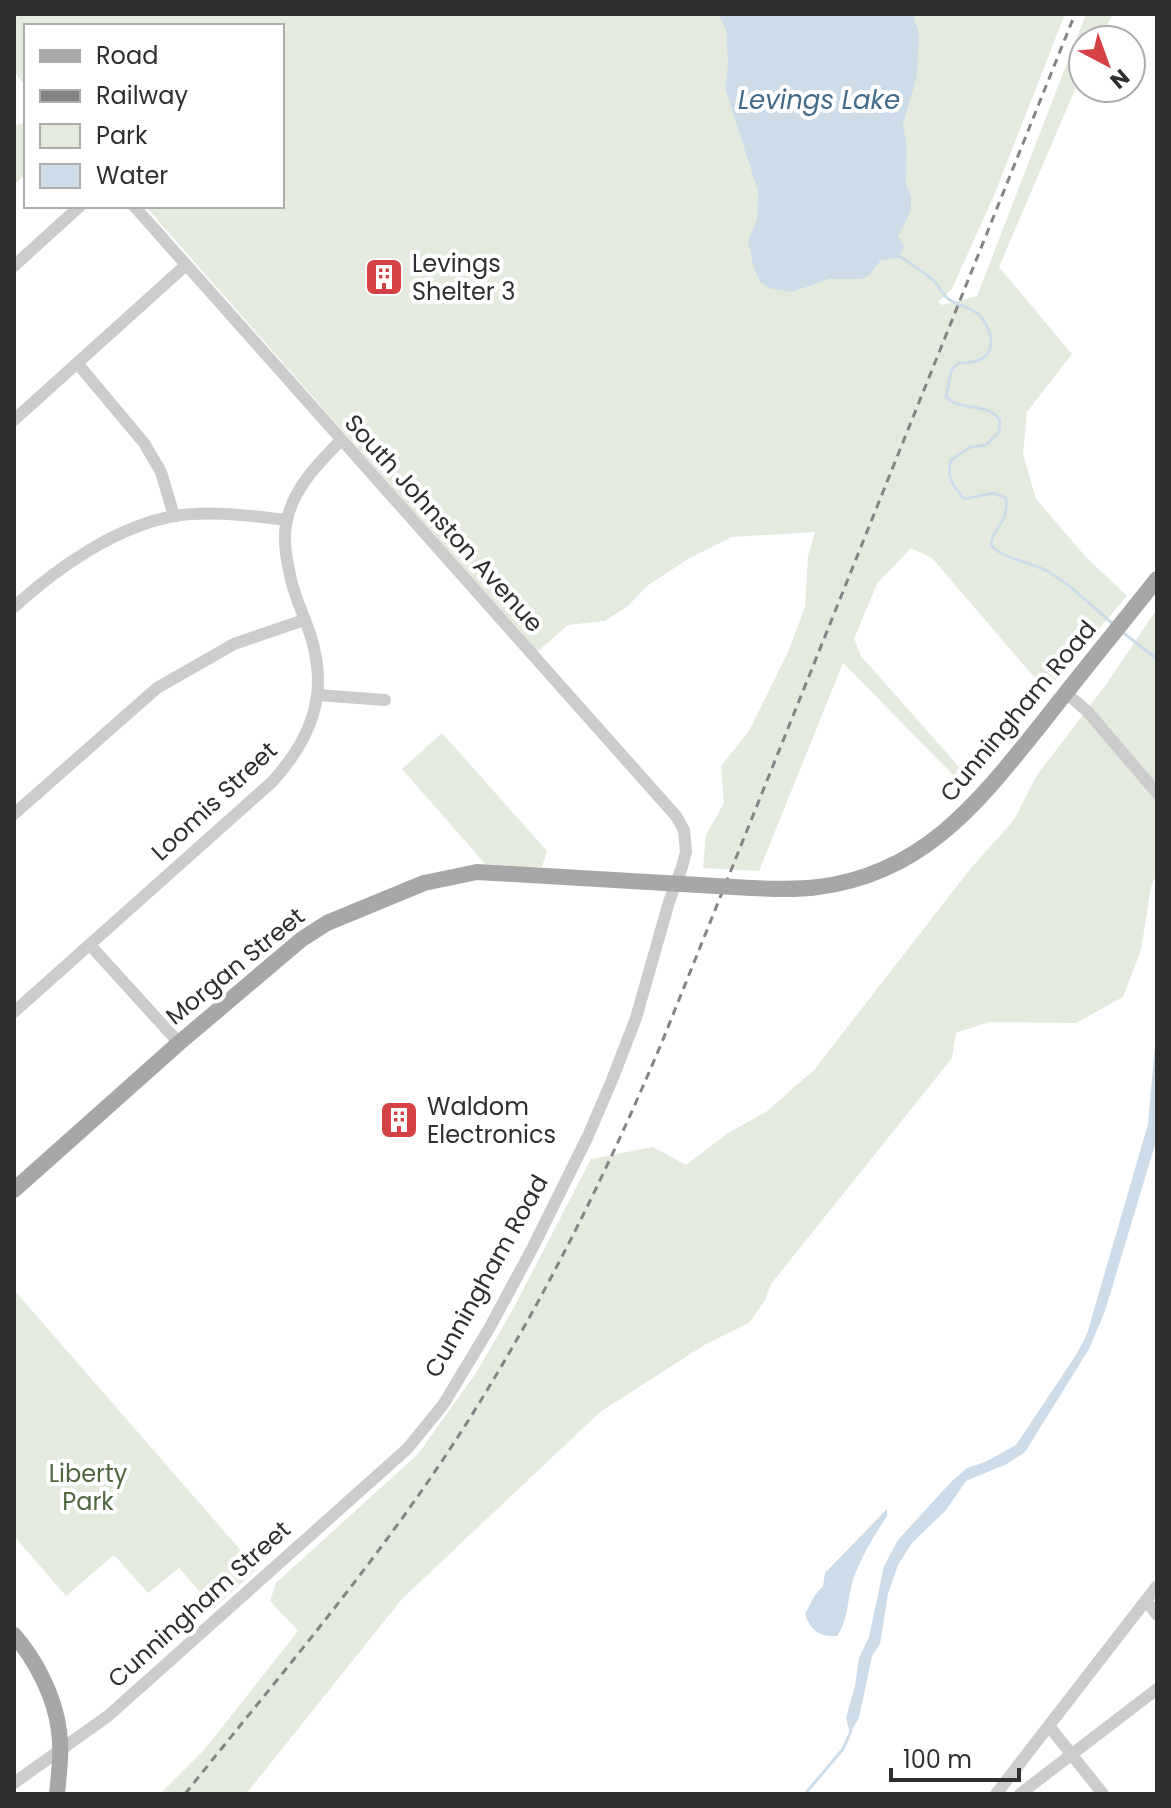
<svg xmlns="http://www.w3.org/2000/svg" width="1171" height="1808" font-family="Poppins,sans-serif">
  <style>
    .green { fill: #e4ebde }
    .water { fill: #ccdce9 }
    .lines { fill: none; stroke-linecap: round; stroke-linejoin: round }
    .stream { stroke: #ccdce9; stroke-width: 3 }
    .minor { stroke: #ccc; stroke-width: 12 }
    .major { stroke: #a7a7a7; stroke-width: 16 }
    .rail { stroke: #848484; stroke-width: 3; stroke-dasharray: 8 6; stroke-linecap: butt }
    .major-bridge { stroke: #a7a7a7; stroke-width: 16 }
    .labels { text-anchor: middle; dominant-baseline: central; stroke-width: 8; stroke-linejoin: round; paint-order: stroke }
    .poi-label { font-size: 24px; fill: #2f2f2f; stroke: #fff; text-anchor: start }
    .street-label { font-size: 24px; fill: #2f2f2f; stroke: #fff }
    .park-label { font-size: 24px; fill: #516740; stroke: #fff }
    .water-label { font-size: 26px; font-style: italic; fill: #446c8a; stroke: #fff }
  </style>
  <rect width="100%" height="100%" fill="#fff"/>
  <!-- green -->
  <path class="green" d="M 14,14 L 1065,14 L 995,193 L 952,289 L 938,302 L 943,305 L 977,296 L 1086,14 L 1113,14 L 1099,40 L 1083,40 L 1083,71 L 999,267 L 1072,354 L 1027,412 L 1023,454 L 1036,499 L 1086,557 L 1127,596 L 1046,691 L 932,558 L 911,548 L 877,584 L 854,639 L 861,656 L 975,785 L 964,786 L 843,663 L 759,871 L 703,868 L 706,835 L 724,803 L 721,766 L 749,731 L 788,652 L 805,607 L 808,556 L 815,532 L 732,537 L 688,559 L 647,586 L 628,606 L 605,621 L 568,625 L 537,652 L 145,206 L 282,206 L 282,26 L 26,26 L 26,87 L 14,72 Z
    M 26,123 L 26,174 L 14,185 L 14,125 Z
    M 1157,609 L 1157,872 L 1151,887 L 1141,950 L 1123,997 L 1076,1023 L 989,1022 L 956,1033 L 952,1058 L 771,1284 L 765,1300 L 749,1323 L 706,1344 L 600,1412 L 402,1599 L 246,1794 L 160,1794 L 204,1750 L 298,1631 L 270,1601 L 276,1583 L 418,1454 L 476,1373 L 513,1309 L 591,1159 L 653,1147 L 686,1165 L 728,1133 L 766,1112 L 814,1070 L 971,868 L 1014,820 L 1037,775 L 1105,686 Z
    M 442,733 L 547,851 L 542,867 L 487,866 L 402,769 Z
    M 14,1290 L 257,1569 L 214,1608 L 179,1568 L 148,1593 L 114,1555 L 66,1596 L 14,1536 Z"/>
  <!-- water -->
  <path class="water" d="M 718,14 L 913,14 L 919,34 L 917,76 L 903,124 L 907,147 L 906,184 L 911,197 L 911,211 L 898,236 L 904,246 L 898,258 L 881,260 L 870,274 L 862,279 L 829,279 L 792,292 L 769,288 L 761,283 L 754,269 L 748,241 L 757,220 L 758,191 L 725,88 L 728,64 L 726,29 Z
    M 1157,1022 L 1157,1138 L 1105,1311 L 1089,1349 L 1025,1452 L 1007,1464 L 966,1481 L 946,1510 L 912,1543 L 898,1565 L 888,1594 L 880,1644 L 872,1656 L 859,1718 L 850,1733 L 846,1718 L 855,1686 L 859,1658 L 869,1637 L 884,1566 L 898,1540 L 951,1482 L 967,1468 L 985,1462 L 1016,1445 L 1076,1355 L 1087,1334 L 1148,1124 Z
    M 887,1509 L 887,1516 C 874,1536 861,1557 853,1580 C 847,1599 849,1619 837,1636 C 819,1637 810,1630 805,1614 L 815,1595 L 823,1586 L 825,1573 Z"/>
  <g class="lines">
    <!-- stream -->
    <path class="stream" d="M 898,255 C 909,263 923,271 934,281 C 939,286 943,296 950,300 C 959,306 969,306 978,314 C 989,324 998,348 983,358 C 976,363 966,363 958,363 L 951,371 L 946,397 C 962,412 987,402 1000,420 L 999,432 L 986,445 L 970,447 L 951,460 C 946,477 953,486 964,499 L 993,493 L 1006,498 C 1009,525 993,525 991,545 C 1003,559 1030,562 1047,571 C 1072,585 1091,606 1112,623
      M 1121,631 L 1157,659
      M 805,1794 L 843,1749 L 851,1731"/>
    <!-- minor -->
    <path class="minor" d="M 14,266 L 80,206
      M 77,363 L 144,443 L 161,472 L 174,516
      M 14,420 L 186,265
      M 14,607 C 57,568 116,526 175,516 C 210,510 251,516 287,520
      M 1066,693 L 1087,711 L 1157,793
      M 317,695 L 385,700
      M 14,814 L 157,688 L 234,644 L 304,620
      M 90,945 L 179,1043
      M 14,1012 L 272,782 C 311,739 329,695 311,637 C 305,618 296,600 291,580 C 287,561 282,539 287,520 C 294,487 319,463 341,440
      M 1146,1600 L 1157,1615
      M 1049,1726 L 1103,1794
      M 14,1783 L 108,1716 L 407,1449 L 443,1405 L 490,1327 L 533,1247 L 588,1136 L 612,1080 L 636,1018 L 669,902 L 682,867 L 686,852 L 684,830 L 676,816 L 134,206
      M 996,1794 L 1157,1586
      M 1020,1794 L 1157,1689"/>
    <!-- major -->
    <path class="major" d="M 751,888 C 774,889 796,890 818,887 C 923,874 978,803 1039,727 C 1078,677 1118,628 1157,579
      M 14,1190 L 179,1043 L 302,939 L 327,923 L 424,883 L 477,872 L 699,885
      M 14,1635 C 36,1660 55,1697 59,1731 C 62,1752 59,1773 57,1794"/>
    <!-- rail -->
    <path class="rail" d="M 185,1794 C 272,1685 362,1580 440,1464 C 529,1331 600,1189 662,1042 L 1075,14"/>
    <!-- major-bridge -->
    <path class="major-bridge" d="M 699,885 L 751,888"/>
  </g>
  <!-- icons -->
  <defs>
    <symbol id="building-square" viewBox="-11 -11 22 22"><rect x="-9" y="-9" width="18" height="18" rx="4" fill="#d54246" stroke="#fff"/><path d="M-4-6H4V6H1V3H-1V6H-4ZM-2.5-4.3h1.7v1.8h-1.7ZM.8-4.3h1.7v1.8H.8ZM-2.5-1h1.7V.8h-1.7ZM.8-1h1.7V.8H.8Z" fill="#fff"/></symbol>
  </defs>
  <g fill-rule="evenodd">
    <use href="#building-square" x="362" y="255" width="44" height="44"/>
    <use href="#building-square" x="377" y="1098" width="44" height="44"/>
  </g>
  <g class="labels">
    <!-- poi labels -->
    <g class="poi-label">
      <text x="412" y="263">Levings<tspan x="412" dy="28">Shelter 3</tspan></text>
      <text x="427" y="1106">Waldom<tspan x="427" dy="28">Electronics</tspan></text>
    </g>
    <!-- street labels -->
    <g class="street-label">
      <text transform="translate(444 523) rotate(48)">South Johnston Avenue</text>
      <text transform="translate(1018 711) rotate(-50)">Cunningham Road</text>
      <text transform="translate(214 801) rotate(-43)">Loomis Street</text>
      <text transform="translate(235 966) rotate(-39)">Morgan Street</text>
      <text transform="translate(486 1276) rotate(-61)">Cunningham Road</text>
      <text transform="translate(199 1604) rotate(-42)">Cunningham Street</text>
    </g>
    <!-- park labels -->
    <g class="park-label">
      <text x="88" y="1473">Liberty<tspan x="88" dy="28">Park</tspan></text>
    </g>
    <!-- water labels -->
    <g class="water-label">
      <text x="819" y="100">Levings Lake</text>
    </g>
  </g>
  <!-- border -->
  <rect width="1171" height="1808" fill="none" stroke="#2f2f2f" stroke-width="32"/>
  <!-- legend -->
  <rect x="24" y="24" width="260" height="184" fill="#ffffff" stroke="#acacac" stroke-width="2"/>
  <rect x="40" y="50" width="40" height="12" fill="#a7a7a7" stroke="#acacac" stroke-width="2"/>
  <text x="96" y="64" font-size="24" fill="#2f2f2f">Road</text>
  <rect x="40" y="90" width="40" height="12" fill="#848484" stroke="#acacac" stroke-width="2"/>
  <text x="96" y="104" font-size="24" fill="#2f2f2f">Railway</text>
  <rect x="40" y="124" width="40" height="24" fill="#e4ebde" stroke="#acacac" stroke-width="2"/>
  <text x="96" y="144" font-size="24" fill="#2f2f2f">Park</text>
  <rect x="40" y="164" width="40" height="24" fill="#ccdce9" stroke="#acacac" stroke-width="2"/>
  <text x="96" y="184" font-size="24" fill="#2f2f2f">Water</text>
  <!-- north arrow -->
  <g transform="translate(1107 64) rotate(139)"><circle r="38" fill="#ffffff" stroke="#acacac" stroke-width="2"/>
  <path d="M0-6L14 30L0 20L-14 30Z" fill="#d54246"/>
  <text y="-12" font-size="22" font-weight="bold" text-anchor="middle" fill="#2f2f2f">N</text>
  </g>
  <!-- scale -->
  <path d="M891 1768v12h128v-12" fill="none" stroke="#2f2f2f" stroke-width="4"/>
  <text x="903" y="1768" font-size="24" fill="#2f2f2f" stroke="#ffffff" stroke-width="6" paint-order="stroke">100 m</text>
</svg>
